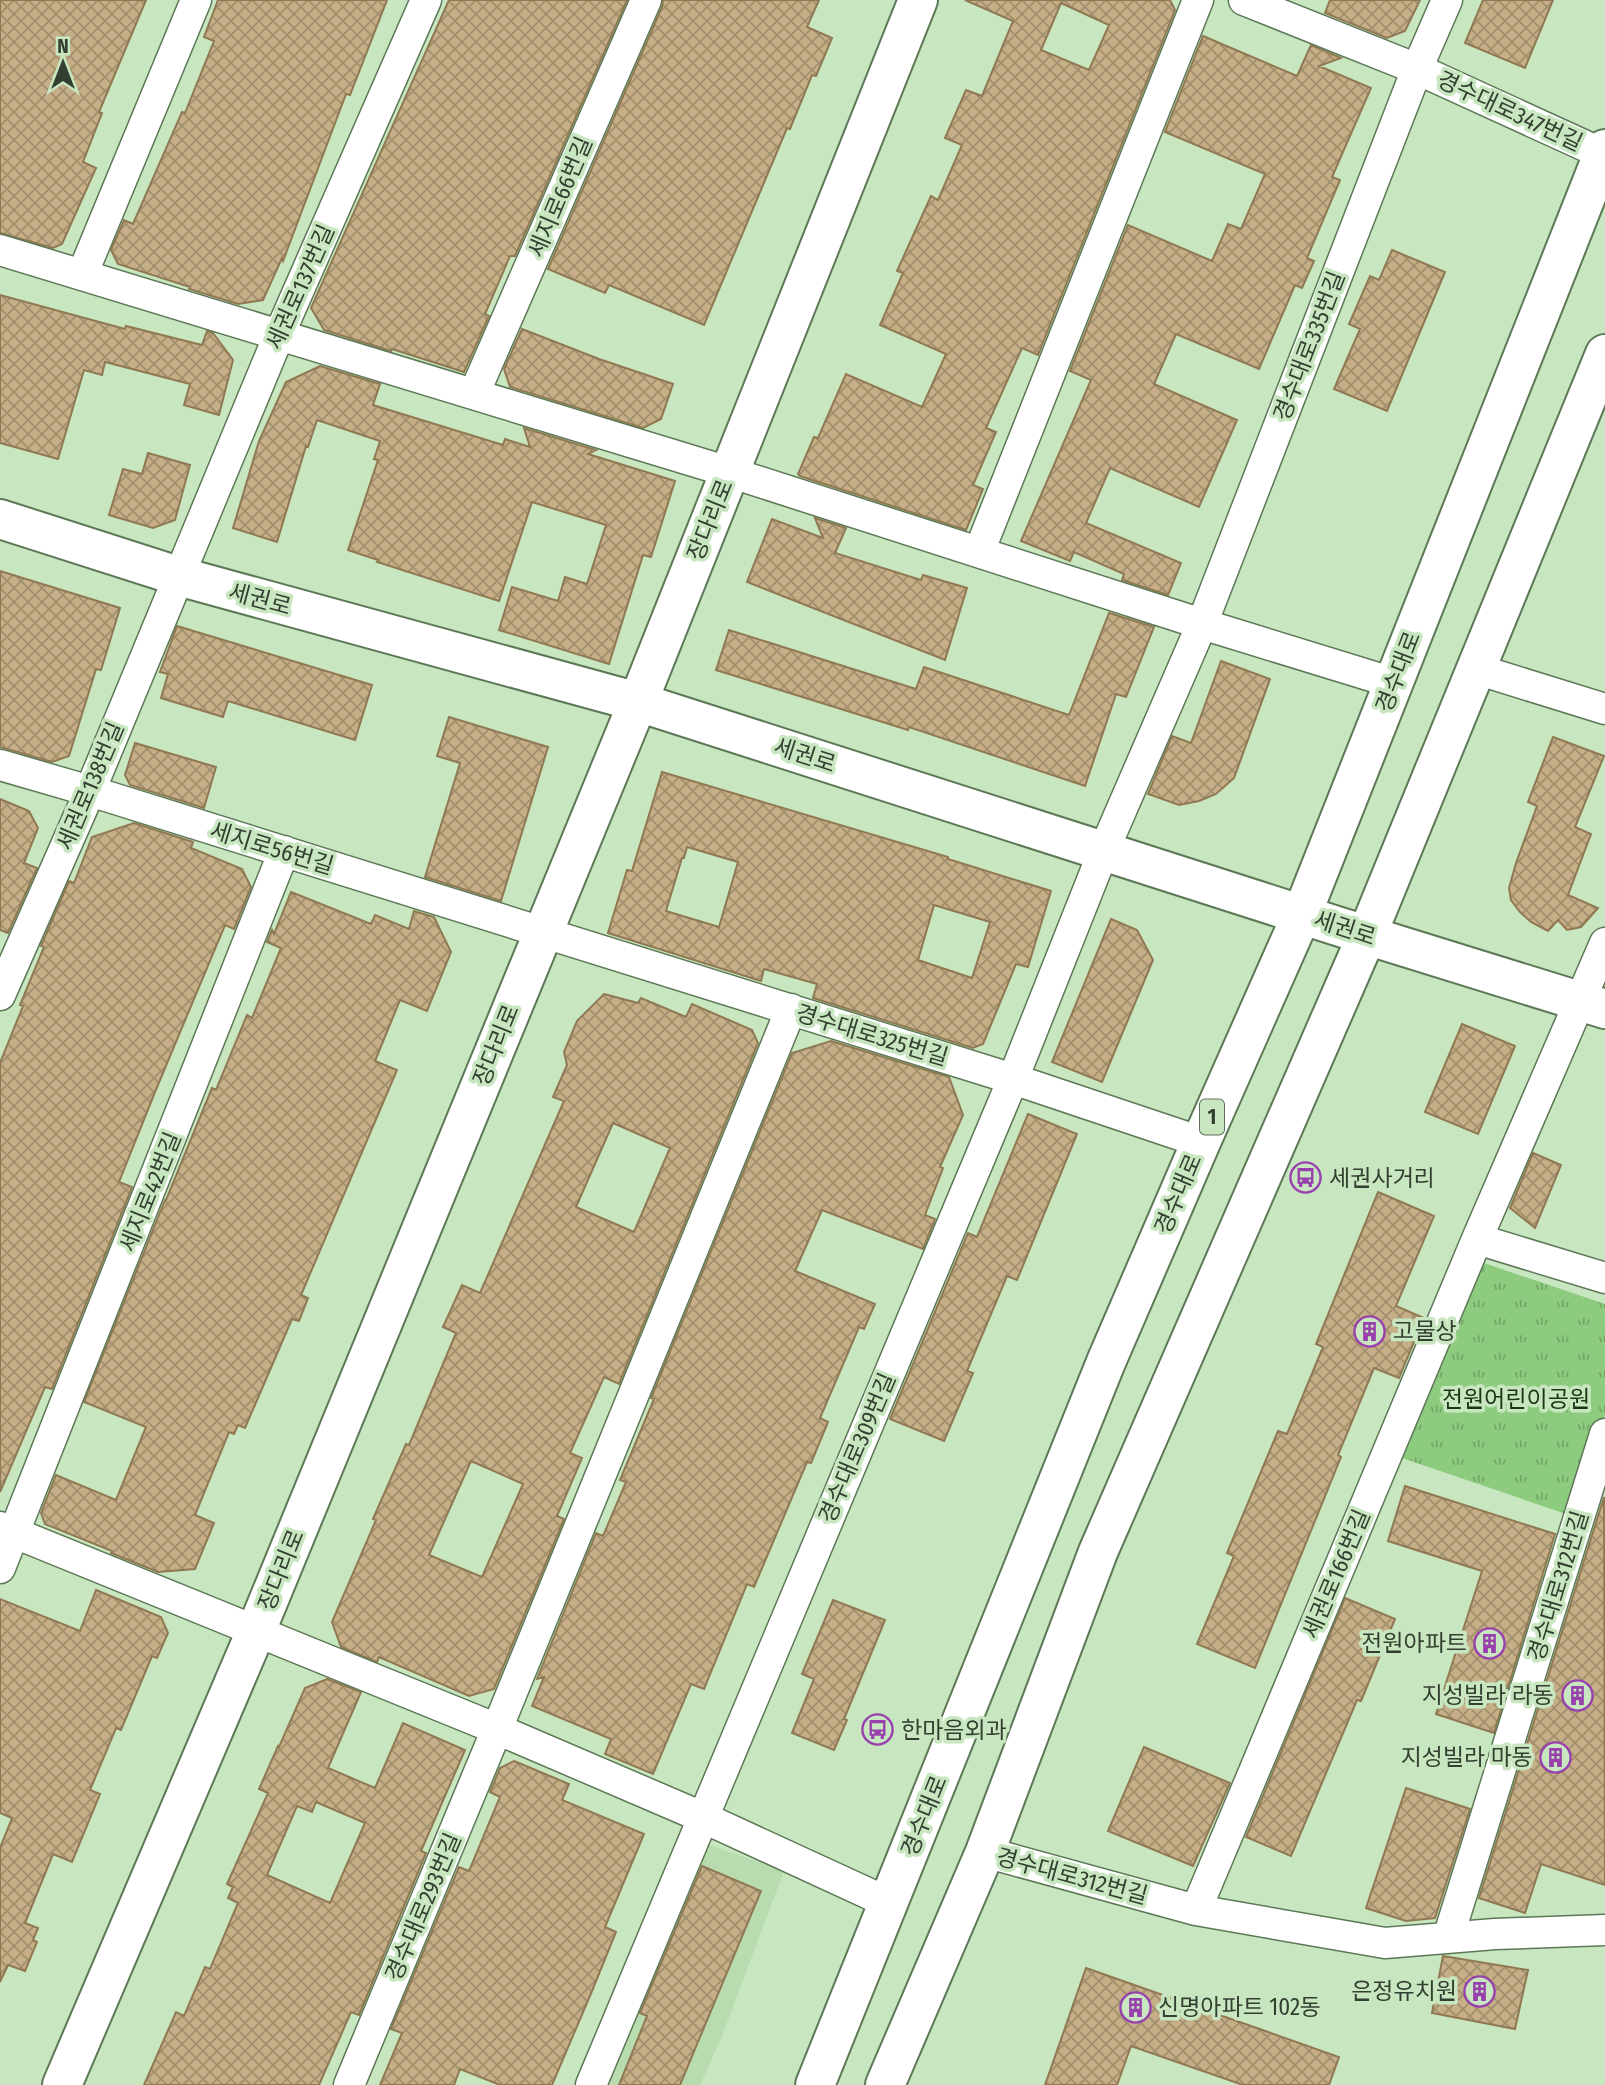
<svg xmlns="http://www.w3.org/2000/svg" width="1605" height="2085" font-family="'Fira Sans Condensed','Noto Sans KR',sans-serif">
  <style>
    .built { fill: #b8dbaf }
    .grass { fill: url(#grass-tufts) }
    .building { fill: url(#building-cross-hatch); stroke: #907952; stroke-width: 2; fill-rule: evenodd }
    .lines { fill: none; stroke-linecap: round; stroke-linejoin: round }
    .minor-casing { stroke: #5d7856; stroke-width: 33 }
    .tertiary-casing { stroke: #5d7856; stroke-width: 42 }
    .primary-casing { stroke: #5d7856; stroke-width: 42 }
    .minor { stroke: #fff; stroke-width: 30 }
    .tertiary { stroke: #fff; stroke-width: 38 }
    .primary { stroke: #fff; stroke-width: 38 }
    .labels { text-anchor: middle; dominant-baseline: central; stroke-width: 7; stroke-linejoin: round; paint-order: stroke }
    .shield { fill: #c8e7c0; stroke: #60715b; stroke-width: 2 }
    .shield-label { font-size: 21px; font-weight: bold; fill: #333f30 }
    .street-label { font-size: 23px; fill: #333f30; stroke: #c8e7c0 }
    .poi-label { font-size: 23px; fill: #333f30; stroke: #c8e7c0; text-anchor: start }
    .park-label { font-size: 23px; fill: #1a3613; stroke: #c8e7c0 }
  </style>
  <defs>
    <pattern id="grass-tufts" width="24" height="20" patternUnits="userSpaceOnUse" patternTransform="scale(1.75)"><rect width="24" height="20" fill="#8dcb7e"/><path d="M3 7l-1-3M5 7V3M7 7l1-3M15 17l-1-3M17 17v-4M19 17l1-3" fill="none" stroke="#74a668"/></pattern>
    <pattern id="building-cross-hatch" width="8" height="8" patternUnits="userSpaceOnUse" patternTransform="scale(1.75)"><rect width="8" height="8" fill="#c6ae86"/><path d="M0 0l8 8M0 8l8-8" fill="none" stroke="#a18f6e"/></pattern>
  </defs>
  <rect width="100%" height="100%" fill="#c8e7c0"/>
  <!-- built -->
  <path class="built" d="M 703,1843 L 784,1871 L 722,2036 L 700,2085 L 600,2085 Z"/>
  <!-- grass -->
  <path class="grass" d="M 1478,1261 L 1605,1304 L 1605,1414 L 1569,1515 L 1399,1457 Z"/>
  <!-- building -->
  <path class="building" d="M 0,0 L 146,0 L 99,112 L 102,113 L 83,162 L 96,168 L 62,244 L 53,248 L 0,233 Z
    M 218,0 L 387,0 L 350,95 L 346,94 L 283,261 L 282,258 L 263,300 L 238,304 L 189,289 L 190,287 L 118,264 L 111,250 L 124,220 L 133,224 L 182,112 L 185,113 L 214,41 L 204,37 Z
    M 449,0 L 627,0 L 515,256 L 510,256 L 485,314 L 489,316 L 464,372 L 392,349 L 391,351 L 324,330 L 311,308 Z
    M 663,0 L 819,0 L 807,27 L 832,38 L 816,76 L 812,75 L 790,129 L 787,128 L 704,325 L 609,285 L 605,293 L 548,269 L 662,7 Z
    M 965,0 L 1170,0 L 1175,10 L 1038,355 L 1022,348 L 986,428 L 996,432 L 973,485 L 983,489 L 966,530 L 800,476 L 798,474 L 814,437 L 818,438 L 846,374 L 922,407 L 946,354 L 880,325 L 903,273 L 897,271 L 931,196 L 938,200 L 962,145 L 945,138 L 966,90 L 982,96 L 1013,21 ZM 1061,3 L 1109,25 L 1089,70 L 1041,50 Z
    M 1330,0 L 1420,0 L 1405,31 L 1387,38 L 1325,13 Z
    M 1483,0 L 1553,0 L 1525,68 L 1465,43 Z
    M 1203,36 L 1297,76 L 1311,45 L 1341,58 L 1319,66 L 1371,88 L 1332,177 L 1340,180 L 1307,258 L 1314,261 L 1302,288 L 1295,285 L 1259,369 L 1176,334 L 1154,384 L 1237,420 L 1199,507 L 1110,468 L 1086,523 L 1181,563 L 1168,595 L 1122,580 L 1124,574 L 1074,552 L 1070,561 L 1021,541 L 1091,380 L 1070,371 L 1128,225 L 1212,261 L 1228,224 L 1241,229 L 1265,174 L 1165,132 Z
    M 1392,250 L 1445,272 L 1387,411 L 1334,389 L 1360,329 L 1349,324 L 1370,276 L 1379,280 Z
    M 0,295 L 125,329 L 126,326 L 202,345 L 207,331 L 213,333 L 233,360 L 219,415 L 184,405 L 190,384 L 105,362 L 102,375 L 84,370 L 58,459 L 0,443 Z
    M 522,329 L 599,359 L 673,384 L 661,419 L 643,428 L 510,387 L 504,369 Z
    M 320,366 L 380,384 L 373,405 L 503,445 L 505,439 L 530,447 L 524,428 L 596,450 L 588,454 L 675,481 L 651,557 L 643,555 L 609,664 L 499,630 L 512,587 L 558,601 L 565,577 L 587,584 L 606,525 L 532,502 L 499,601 L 377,562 L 378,560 L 348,550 L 378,460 L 374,459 L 380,441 L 317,420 L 308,447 L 306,446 L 277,542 L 233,528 L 259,441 L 286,382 Z
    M 148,453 L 190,465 L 175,520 L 153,528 L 109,515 L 123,469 L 142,474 Z
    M 815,518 L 846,528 L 835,553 L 921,580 L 923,575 L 967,588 L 945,660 L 747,582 L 772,519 L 823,538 Z
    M 0,571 L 120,608 L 101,670 L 96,669 L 69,756 L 52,762 L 0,747 Z
    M 1109,613 L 1154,627 L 1126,697 L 1116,694 L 1085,786 L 909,727 L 908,730 L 716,670 L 729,630 L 916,689 L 924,667 L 1069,715 Z
    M 177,626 L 372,685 L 355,740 L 228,701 L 223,717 L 161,698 L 168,674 L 160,672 Z
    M 1221,661 L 1270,679 L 1234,778 L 1216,794 L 1199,801 L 1179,805 L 1148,794 L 1172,736 L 1191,743 Z
    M 449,717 L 548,747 L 501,901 L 425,877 L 460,763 L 437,756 Z
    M 1553,737 L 1604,756 L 1575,827 L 1591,834 L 1568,895 L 1598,908 L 1581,927 L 1567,930 L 1558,920 L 1548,931 L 1531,922 L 1520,912 L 1511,900 L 1509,888 L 1516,863 L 1537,806 L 1528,802 Z
    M 135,743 L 216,767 L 204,808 L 130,785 L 125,775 Z
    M 662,772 L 948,857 L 948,859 L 1051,891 L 1028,967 L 1016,964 L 983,1044 L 973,1048 L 813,998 L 817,984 L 764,969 L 761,981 L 608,933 L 627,870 L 632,871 ZM 687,847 L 738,862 L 719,927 L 666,911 L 682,858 L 684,858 ZM 934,905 L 990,922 L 972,978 L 918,960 Z
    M 0,799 L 29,811 L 38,828 L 24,863 L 37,868 L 8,933 L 0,930 Z
    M 134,823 L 193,842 L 191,848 L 242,869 L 251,887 L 234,929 L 225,925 L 155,1092 L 119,1182 L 132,1187 L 52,1389 L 45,1387 L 0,1492 L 0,1063 L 23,1006 L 20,1005 L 44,947 L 41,946 L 69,881 L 74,883 L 92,837 Z
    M 291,892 L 371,924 L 375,915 L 409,929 L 414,911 L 434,917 L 451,952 L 427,1011 L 400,1000 L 375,1061 L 397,1070 L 301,1295 L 308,1298 L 299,1321 L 292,1319 L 245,1428 L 238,1425 L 234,1434 L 229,1432 L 195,1515 L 214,1523 L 195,1569 L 158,1572 L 111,1553 L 112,1551 L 45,1524 L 41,1513 L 56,1475 L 116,1500 L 146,1427 L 84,1402 L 165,1200 L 166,1200 L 212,1088 L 216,1090 L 247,1015 L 252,1018 L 281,948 L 267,942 L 272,930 L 274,934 Z
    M 1111,919 L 1137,930 L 1153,960 L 1102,1082 L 1052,1062 Z
    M 604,994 L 638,1003 L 641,998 L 686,1017 L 692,1004 L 752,1030 L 758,1043 L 619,1384 L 604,1377 L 570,1453 L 582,1458 L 557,1516 L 564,1519 L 494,1689 L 469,1696 L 379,1657 L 377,1662 L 341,1647 L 332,1622 L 376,1520 L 373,1519 L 406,1444 L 409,1445 L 456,1333 L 443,1327 L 462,1285 L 480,1293 L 564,1101 L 553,1097 L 567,1065 L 564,1052 L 577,1021 ZM 613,1123 L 670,1148 L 634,1232 L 576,1207 ZM 471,1461 L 523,1484 L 482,1577 L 429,1555 Z
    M 1462,1024 L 1515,1046 L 1478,1134 L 1425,1112 Z
    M 831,1041 L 949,1077 L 963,1115 L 940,1167 L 943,1168 L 925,1215 L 935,1219 L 923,1249 L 822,1210 L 795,1271 L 875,1304 L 864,1329 L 859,1327 L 820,1418 L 828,1422 L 811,1463 L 807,1462 L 754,1587 L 747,1584 L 704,1689 L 691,1684 L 653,1774 L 605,1754 L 611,1739 L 532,1706 L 544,1677 L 537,1679 L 596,1533 L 603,1536 L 626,1482 L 620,1480 L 654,1399 L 651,1398 L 792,1053 Z
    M 1028,1114 L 1077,1134 L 1017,1280 L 1007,1276 L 967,1371 L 973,1373 L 944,1441 L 890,1419 L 968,1233 L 977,1237 Z
    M 1533,1153 L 1561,1165 L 1535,1228 L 1510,1208 Z
    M 1378,1192 L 1434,1216 L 1396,1306 L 1424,1318 L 1399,1378 L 1374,1368 L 1338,1455 L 1341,1457 L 1255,1668 L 1197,1644 L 1234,1556 L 1227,1553 L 1278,1431 L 1287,1434 L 1323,1347 L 1316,1344 Z
    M 1405,1486 L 1555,1534 L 1494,1733 L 1436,1714 L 1482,1571 L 1388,1541 Z
    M 1604,1497 L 1605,1885 L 1541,1864 L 1525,1913 L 1479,1898 Z
    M 96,1590 L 161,1617 L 168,1633 L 157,1658 L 152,1656 L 121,1730 L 116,1728 L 90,1790 L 100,1794 L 72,1862 L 53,1854 L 25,1923 L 38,1928 L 33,1940 L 37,1942 L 25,1971 L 8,1965 L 0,1982 L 0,1848 L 12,1818 L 0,1813 L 0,1599 L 80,1631 Z
    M 1345,1598 L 1395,1619 L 1361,1701 L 1357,1700 L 1291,1856 L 1246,1837 Z
    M 833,1600 L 885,1620 L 844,1719 L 847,1720 L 834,1750 L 792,1733 L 814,1679 L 802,1674 Z
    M 327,1679 L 361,1692 L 328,1768 L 375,1788 L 403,1723 L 465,1750 L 421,1851 L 426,1853 L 359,2015 L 351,2012 L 319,2085 L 144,2085 L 176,2012 L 184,2016 L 205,1967 L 210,1969 L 238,1903 L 228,1898 L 233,1887 L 227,1884 L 268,1793 L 259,1789 L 278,1746 L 279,1747 L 305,1688 ZM 316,1802 L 365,1823 L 330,1903 L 267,1875 L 297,1806 L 312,1812 Z
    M 1144,1747 L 1230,1783 L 1193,1866 L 1108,1831 Z
    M 514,1761 L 569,1784 L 562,1800 L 644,1834 L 605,1927 L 616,1932 L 592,1991 L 552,2085 L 500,2085 L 460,2069 L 454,2085 L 380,2085 L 402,2033 L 391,2029 L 459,1867 L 469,1871 L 500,1797 L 490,1792 L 500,1768 Z
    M 1406,1788 L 1470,1809 L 1435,1918 L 1406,1921 L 1366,1908 Z
    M 702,1866 L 761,1891 L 680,2085 L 619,2085 L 647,2016 L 640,2013 Z
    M 1443,1956 L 1528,1970 L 1515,2029 L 1432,2013 Z
    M 1086,1968 L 1339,2057 L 1329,2085 L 1243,2085 L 1131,2046 L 1117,2085 L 1045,2085 Z"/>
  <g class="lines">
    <defs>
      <path id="minor" d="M 1244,0 L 1417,69 L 1603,154
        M 0,250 L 729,472 L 1202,624 L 1394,683
        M 82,275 L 196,0
        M 474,394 L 646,0
        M 979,552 L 1198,0
        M 1476,669 L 1605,709
        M 0,765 L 90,791 L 1013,1079 L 1201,1142
        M 0,995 L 90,791 L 279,335 L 426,0
        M 1477,1239 L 1605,1278
        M 0,1527 L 497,1729 L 702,1817 L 889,1903
        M 0,1568 L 284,851
        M 985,1852 L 1196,1910 L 1385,1943 L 1495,1934 L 1605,1930
        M 1196,1910 L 1477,1239 L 1605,943
        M 1448,1938 L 1605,1434
        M 349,2085 L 497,1729 L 791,1009
        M 591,2085 L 1013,1079 L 1104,850 L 1202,624 L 1417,69 L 1447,0"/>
      <path id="tertiary" d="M 0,519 L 178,576 L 638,702 L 1337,926 L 1605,1009
        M 62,2085 L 256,1631 L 638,702 L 918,0"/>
      <path id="primary" d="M 815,2085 L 1106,1362 L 1201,1142 L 1302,914 L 1605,149
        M 885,2085 L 985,1852 L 1098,1552 L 1367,935 L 1605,354"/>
    </defs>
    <!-- minor casing -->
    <use href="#minor" class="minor-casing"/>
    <!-- tertiary casing -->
    <use href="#tertiary" class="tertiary-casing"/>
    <!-- primary casing -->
    <use href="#primary" class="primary-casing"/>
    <!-- minor -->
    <use href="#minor" class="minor"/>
    <!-- tertiary -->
    <use href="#tertiary" class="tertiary"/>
    <!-- primary -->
    <use href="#primary" class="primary"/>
  </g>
  <!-- icons -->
  <defs>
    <symbol id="bus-ring" viewBox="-11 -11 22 22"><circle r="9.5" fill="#c8e7c0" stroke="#9841ad" stroke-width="1.5"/><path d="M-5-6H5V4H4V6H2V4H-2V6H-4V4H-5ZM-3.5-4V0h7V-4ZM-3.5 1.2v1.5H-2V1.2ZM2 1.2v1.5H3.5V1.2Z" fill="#9841ad"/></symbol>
    <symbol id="building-ring" viewBox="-11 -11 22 22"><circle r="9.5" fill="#c8e7c0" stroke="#9841ad" stroke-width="1.5"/><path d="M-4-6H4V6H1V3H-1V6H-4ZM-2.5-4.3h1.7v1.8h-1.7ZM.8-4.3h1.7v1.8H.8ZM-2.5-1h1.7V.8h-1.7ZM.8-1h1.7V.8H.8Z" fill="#9841ad"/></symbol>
  </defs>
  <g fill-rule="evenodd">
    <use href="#bus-ring" x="1288" y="1160" width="35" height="35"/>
    <use href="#building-ring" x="1352" y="1314" width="35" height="35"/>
    <use href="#building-ring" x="1472" y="1626" width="35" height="35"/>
    <use href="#building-ring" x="1560" y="1678" width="35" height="35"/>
    <use href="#bus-ring" x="860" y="1712" width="35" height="35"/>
    <use href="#building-ring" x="1538" y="1740" width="35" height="35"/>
    <use href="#building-ring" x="1462" y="1974" width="35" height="35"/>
    <use href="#building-ring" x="1118" y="1990" width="35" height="35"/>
  </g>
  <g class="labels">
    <!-- shield labels -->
    <rect class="shield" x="1200" y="1099.5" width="24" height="35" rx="5"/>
    <g class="shield-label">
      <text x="1212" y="1117">1</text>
    </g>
    <!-- street labels -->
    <g class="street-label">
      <text transform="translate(1510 111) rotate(25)">경수대로347번길</text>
      <text transform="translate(560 197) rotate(-67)">세지로66번길</text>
      <text transform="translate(300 287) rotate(-66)">세권로137번길</text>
      <text transform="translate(1309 346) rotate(-69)">경수대로335번길</text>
      <text transform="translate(710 520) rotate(-68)">장다리로</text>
      <text transform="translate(260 599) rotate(15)">세권로</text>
      <text transform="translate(1398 672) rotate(-69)">경수대로</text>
      <text transform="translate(805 755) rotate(18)">세권로</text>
      <text transform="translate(90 786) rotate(-67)">세권로138번길</text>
      <text transform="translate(272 848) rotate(17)">세지로56번길</text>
      <text transform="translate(1345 928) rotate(18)">세권로</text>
      <text transform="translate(872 1035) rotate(17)">경수대로325번길</text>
      <text transform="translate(496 1045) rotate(-68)">장다리로</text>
      <text transform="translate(150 1192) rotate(-68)">세지로42번길</text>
      <text transform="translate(1178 1194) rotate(-67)">경수대로</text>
      <text transform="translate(857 1448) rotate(-67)">경수대로309번길</text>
      <text transform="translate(281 1570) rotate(-68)">장다리로</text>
      <text transform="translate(1336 1574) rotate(-67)">세권로166번길</text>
      <text transform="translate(1558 1586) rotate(-73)">경수대로312번길</text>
      <text transform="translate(924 1816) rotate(-68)">경수대로</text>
      <text transform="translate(1072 1876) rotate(15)">경수대로312번길</text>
      <text transform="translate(423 1907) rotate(-67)">경수대로293번길</text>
    </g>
    <!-- poi labels -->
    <g class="poi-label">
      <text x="1329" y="1178">세권사거리</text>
      <text x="1393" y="1331">고물상</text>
      <text x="1467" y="1643" text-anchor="end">전원아파트</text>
      <text x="1554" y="1695" text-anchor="end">지성빌라 라동</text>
      <text x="901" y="1730">한마음외과</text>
      <text x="1533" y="1757" text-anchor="end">지성빌라 마동</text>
      <text x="1457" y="1991" text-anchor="end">은정유치원</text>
      <text x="1158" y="2007">신명아파트 102동</text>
    </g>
    <!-- park labels -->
    <g class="park-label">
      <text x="1516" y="1399">전원어린이공원</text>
    </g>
  </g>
  <!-- north arrow -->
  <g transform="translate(63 63)" stroke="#c8e7c0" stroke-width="5" paint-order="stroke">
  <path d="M0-5L12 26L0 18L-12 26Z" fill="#333f30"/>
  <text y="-10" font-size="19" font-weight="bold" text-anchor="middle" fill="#333f30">N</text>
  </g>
</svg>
